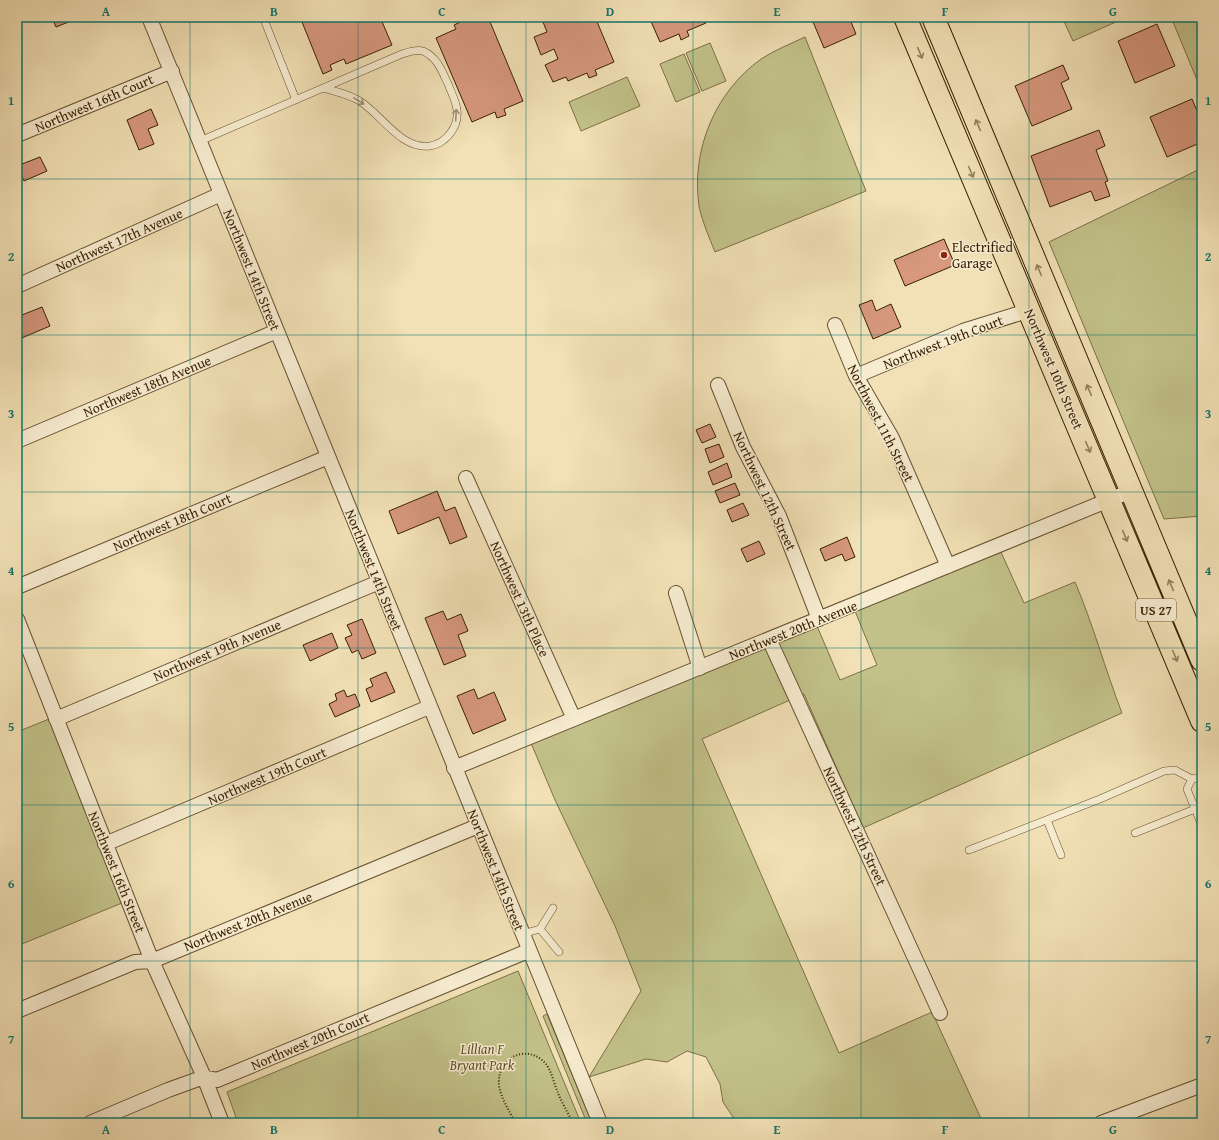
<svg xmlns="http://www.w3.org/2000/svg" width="1219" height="1140" font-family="'Gentium Book Plus',serif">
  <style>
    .green { fill: #c2c189; stroke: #7c7046 }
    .building { fill: #d7987e; stroke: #371f02 }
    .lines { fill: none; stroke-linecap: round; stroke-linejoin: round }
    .lane-casing { stroke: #66502f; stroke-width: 8 }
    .street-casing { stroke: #66502f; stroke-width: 16 }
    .highway-casing { stroke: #371f02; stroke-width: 24 }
    .path { stroke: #371f02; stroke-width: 2; stroke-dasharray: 1 2; stroke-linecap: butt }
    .lane { stroke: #f7ecd0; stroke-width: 7 }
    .street { stroke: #f7ecd0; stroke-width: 14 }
    .highway { stroke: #f2e1b6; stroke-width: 22 }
    .oneway { stroke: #94805c }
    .oneway2 { stroke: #a19073 }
    .grid { fill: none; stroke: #0f766e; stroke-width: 1; stroke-opacity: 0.55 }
    .poi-dot { fill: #8f2418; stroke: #f7ecd0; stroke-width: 1.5 }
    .labels { text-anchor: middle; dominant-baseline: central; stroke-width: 3; stroke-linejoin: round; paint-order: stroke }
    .shield { fill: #f7ecd0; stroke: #715c40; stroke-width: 1 }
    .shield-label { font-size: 13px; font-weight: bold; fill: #371f02 }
    .street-label { font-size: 14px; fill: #371f02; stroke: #f7ecd0 }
    .poi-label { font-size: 14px; fill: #371f02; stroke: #f7ecd0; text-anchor: start }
    .park-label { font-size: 14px; font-style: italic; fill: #61502a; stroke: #f7ecd0 }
    .neatline { fill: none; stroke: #0f766e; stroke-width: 1.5 }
    .grid-label { font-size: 13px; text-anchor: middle; font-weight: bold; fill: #0f766e }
  </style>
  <rect width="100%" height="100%" fill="#f2e1b6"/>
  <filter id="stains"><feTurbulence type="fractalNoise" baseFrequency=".005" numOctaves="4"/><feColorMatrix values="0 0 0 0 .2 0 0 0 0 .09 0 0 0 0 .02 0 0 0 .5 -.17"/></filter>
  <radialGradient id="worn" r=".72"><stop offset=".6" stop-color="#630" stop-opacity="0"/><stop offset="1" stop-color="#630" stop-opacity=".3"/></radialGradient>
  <!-- green -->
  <path class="green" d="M 1062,17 L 1127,17 L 1073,41 Z
    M 1171,17 L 1202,17 L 1202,92 Z
    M 805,37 L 866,191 L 715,252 C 709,237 702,221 699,206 C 691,150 715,92 761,59 C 775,50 790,44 805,37 Z
    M 710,43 L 726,81 L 702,91 L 686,53 Z
    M 684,54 L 700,92 L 676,102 L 660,64 Z
    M 627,77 L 640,106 L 581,131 L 569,102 Z
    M 1202,168 L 1202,516 L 1164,519 L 1049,242 Z
    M 1000,550 L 1024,603 L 1075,582 C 1093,624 1105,669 1122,713 L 863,828 L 804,694 L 802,695 L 778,642 L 817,626 L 840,680 L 877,665 L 855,611 Z
    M 765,647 L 790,700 L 702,739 L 839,1053 L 932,1012 L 983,1123 L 737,1123 L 723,1102 L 720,1084 L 706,1057 L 687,1051 L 667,1062 L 646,1059 L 589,1077 L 641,991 L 615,926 L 555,800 L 531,743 Z
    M 49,719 L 122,903 L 17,946 L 17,732 Z
    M 518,971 L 581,1123 L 238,1123 L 227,1092 Z
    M 547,1014 L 592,1123 L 587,1123 L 543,1016 Z"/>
  <!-- building -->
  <path class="building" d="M 52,17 L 81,17 L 56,27 Z
    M 300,17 L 380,17 L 392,45 L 346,64 L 344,59 L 330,65 L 332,70 L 323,74 Z
    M 484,17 L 488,17 L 523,101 L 504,109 L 506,115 L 497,118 L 495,112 L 472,122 L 436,38 L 456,29 L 454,25 L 469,18 L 471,22 Z
    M 541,17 L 595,17 L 614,62 L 595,70 L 597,75 L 589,78 L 587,73 L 568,81 L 566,77 L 553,82 L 545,65 L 558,59 L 554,49 L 541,55 L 534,37 L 547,32 Z
    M 649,17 L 704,17 L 706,23 L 687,31 L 689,36 L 681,40 L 679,34 L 660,42 Z
    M 811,17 L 849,17 L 856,34 L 824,48 Z
    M 1157,24 L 1175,66 L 1135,83 L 1118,41 Z
    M 1063,65 L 1069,79 L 1061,83 L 1072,109 L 1032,126 L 1015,86 Z
    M 1192,99 L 1202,123 L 1202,142 L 1167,157 L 1150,117 Z
    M 151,109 L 158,125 L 148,129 L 154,144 L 139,150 L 127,120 Z
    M 1099,130 L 1105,146 L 1096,150 L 1108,181 L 1105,182 L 1110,196 L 1095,201 L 1091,191 L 1050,207 L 1031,156 Z
    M 40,157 L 47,171 L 24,181 L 17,166 Z
    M 944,239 L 955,265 L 905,286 L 894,260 Z
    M 872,300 L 876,311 L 891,304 L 901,327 L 873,339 L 859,305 Z
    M 42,307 L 50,326 L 17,340 L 17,317 Z
    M 710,424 L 716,437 L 702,443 L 696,430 Z
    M 719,444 L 724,457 L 710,463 L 705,449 Z
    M 727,463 L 732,477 L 713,485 L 708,472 Z
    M 735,483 L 740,495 L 720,503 L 715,491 Z
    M 437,491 L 445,511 L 455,507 L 467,537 L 450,544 L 439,517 L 398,534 L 389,511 Z
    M 743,503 L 749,515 L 732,522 L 727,510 Z
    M 847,537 L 855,557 L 845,561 L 842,554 L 825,561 L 820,549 Z
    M 759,541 L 765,554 L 747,562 L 741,549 Z
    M 443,611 L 447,620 L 461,614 L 468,631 L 458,635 L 466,656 L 444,665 L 425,618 Z
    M 362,619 L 376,653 L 362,659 L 358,650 L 352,653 L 345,638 L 352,635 L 347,625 Z
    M 332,633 L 338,648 L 310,661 L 303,645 Z
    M 386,672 L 395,692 L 371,702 L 366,689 L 373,686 L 370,679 Z
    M 474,689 L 478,699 L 494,692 L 506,720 L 473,734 L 457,696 Z
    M 344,690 L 347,697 L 355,694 L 360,706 L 335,717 L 329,704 L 337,700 L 335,694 Z"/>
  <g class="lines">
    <defs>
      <path id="lane" d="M 263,17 L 296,100
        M 200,141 L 402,54 C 408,52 416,49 423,51 C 437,57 442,71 448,84 C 451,92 456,101 457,110 C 459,126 447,143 430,146 C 400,150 381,113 358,100 C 347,94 335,91 323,88
        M 1192,779 L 1187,789 L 1202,826
        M 1047,820 L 1061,855
        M 1135,833 L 1195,809
        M 969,850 L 1100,799 L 1164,771 L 1175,770 L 1192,779 L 1202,777
        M 540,929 L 559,952
        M 522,934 L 540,929 L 553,908"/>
      <path id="street" d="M 149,17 L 600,1123
        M 17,135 L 172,71
        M 17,286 L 221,194
        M 835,325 L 856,376 L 892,438 L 948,566
        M 856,376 L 963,331 L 1030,310
        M 718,385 L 743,447 L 779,516 L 819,619
        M 17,441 L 277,331
        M 466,478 L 574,719
        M 17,587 L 328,457
        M 676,593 L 700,668
        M 17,619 L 152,961 L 204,1077 L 222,1123
        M 769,639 L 940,1013
        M 56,719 L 379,582
        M 454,768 L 1131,491
        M 105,844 L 429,707
        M 17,1011 L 135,962 L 152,961 L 478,826
        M 90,1123 L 168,1090 L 204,1077 L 217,1080 L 528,951
        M 1101,1123 L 1202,1085"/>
      <path id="highway" d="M 905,17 L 1202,721
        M 933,17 L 1202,660"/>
    </defs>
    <!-- lane casing -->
    <use href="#lane" class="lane-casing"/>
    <!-- street casing -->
    <use href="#street" class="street-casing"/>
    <!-- highway casing -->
    <use href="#highway" class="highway-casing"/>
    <!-- path -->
    <path class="path" d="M 515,1123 C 510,1112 501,1098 499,1086 C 496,1058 527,1042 546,1064 C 552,1072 554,1084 558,1093 C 562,1103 568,1113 573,1123"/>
    <!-- lane -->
    <use href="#lane" class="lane"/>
    <!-- street -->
    <use href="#street" class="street"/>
    <!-- highway -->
    <use href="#highway" class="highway"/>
  </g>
  <!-- one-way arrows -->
  <defs><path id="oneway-shaft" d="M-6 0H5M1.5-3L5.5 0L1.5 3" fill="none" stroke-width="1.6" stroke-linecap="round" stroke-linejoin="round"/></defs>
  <g class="oneway">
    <use href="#oneway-shaft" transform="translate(920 53) rotate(67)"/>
    <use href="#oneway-shaft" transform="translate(978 125) rotate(-113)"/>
    <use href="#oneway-shaft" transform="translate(971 172) rotate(67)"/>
    <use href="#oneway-shaft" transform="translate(1039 270) rotate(-113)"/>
    <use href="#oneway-shaft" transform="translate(1089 390) rotate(-113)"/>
    <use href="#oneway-shaft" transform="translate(1088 447) rotate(67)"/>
    <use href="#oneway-shaft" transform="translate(1125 536) rotate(67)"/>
    <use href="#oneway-shaft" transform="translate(1171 585) rotate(-113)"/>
    <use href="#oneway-shaft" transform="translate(1175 656) rotate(67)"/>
  </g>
  <g class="oneway2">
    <use href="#oneway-shaft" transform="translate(359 101) rotate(32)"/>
    <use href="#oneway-shaft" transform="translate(456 115) rotate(-87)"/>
  </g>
  <!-- grid -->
  <path class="grid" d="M 190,17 L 190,1123M 358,17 L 358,1123M 526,17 L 526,1123M 693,17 L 693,1123M 861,17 L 861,1123M 1029,17 L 1029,1123M 17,179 L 1202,179M 17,335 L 1202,335M 17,492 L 1202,492M 17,648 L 1202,648M 17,805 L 1202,805M 17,961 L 1202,961"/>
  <!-- markers -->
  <circle class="poi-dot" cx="944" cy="255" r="4"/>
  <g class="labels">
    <!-- shield labels -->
    <rect class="shield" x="1136" y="599" width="40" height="22" rx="3"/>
    <g class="shield-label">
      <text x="1156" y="610">US 27</text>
    </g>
    <!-- street labels -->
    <g class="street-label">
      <text transform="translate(94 103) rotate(-23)">Northwest 16th Court</text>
      <text transform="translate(119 240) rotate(-24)">Northwest 17th Avenue</text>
      <text transform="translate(252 270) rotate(68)">Northwest 14th Street</text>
      <text transform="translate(943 342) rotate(-21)">Northwest 19th Court</text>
      <text transform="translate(1054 369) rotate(67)">Northwest 10th Street</text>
      <text transform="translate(147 386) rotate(-23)">Northwest 18th Avenue</text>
      <text transform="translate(881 423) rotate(63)">Northwest 11th Street</text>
      <text transform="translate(765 491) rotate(65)">Northwest 12th Street</text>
      <text transform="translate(172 522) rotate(-23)">Northwest 18th Court</text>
      <text transform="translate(374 570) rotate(68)">Northwest 14th Street</text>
      <text transform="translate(520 599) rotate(66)">Northwest 13th Place</text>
      <text transform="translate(793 630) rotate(-22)">Northwest 20th Avenue</text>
      <text transform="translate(217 650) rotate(-23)">Northwest 19th Avenue</text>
      <text transform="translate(267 776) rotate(-23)">Northwest 19th Court</text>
      <text transform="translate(855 826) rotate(65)">Northwest 12th Street</text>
      <text transform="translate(496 870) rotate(68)">Northwest 14th Street</text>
      <text transform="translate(117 872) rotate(68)">Northwest 16th Street</text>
      <text transform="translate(248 921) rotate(-22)">Northwest 20th Avenue</text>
      <text transform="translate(310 1041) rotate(-23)">Northwest 20th Court</text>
    </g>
    <!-- poi labels -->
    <g class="poi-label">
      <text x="952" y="247">Electrified<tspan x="952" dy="16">Garage</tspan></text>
    </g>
    <!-- park labels -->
    <g class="park-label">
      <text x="482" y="1049">Lillian F<tspan x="482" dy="16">Bryant Park</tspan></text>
    </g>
  </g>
  <!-- margin -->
  <rect width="1219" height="1140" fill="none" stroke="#f2e1b6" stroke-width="44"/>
  <rect x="22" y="22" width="1175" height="1096" class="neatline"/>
  <g class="grid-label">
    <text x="106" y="16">A</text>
    <text x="274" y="16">B</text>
    <text x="442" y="16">C</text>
    <text x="610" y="16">D</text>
    <text x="777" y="16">E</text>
    <text x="945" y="16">F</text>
    <text x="1113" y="16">G</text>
    <text x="11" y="105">1</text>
    <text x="1208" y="105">1</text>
    <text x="11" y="261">2</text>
    <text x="1208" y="261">2</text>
    <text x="11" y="418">3</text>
    <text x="1208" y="418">3</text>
    <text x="11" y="575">4</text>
    <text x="1208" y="575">4</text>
    <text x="11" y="731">5</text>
    <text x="1208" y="731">5</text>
    <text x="11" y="888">6</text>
    <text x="1208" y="888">6</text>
    <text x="11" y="1044">7</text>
    <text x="1208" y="1044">7</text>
    <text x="106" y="1134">A</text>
    <text x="274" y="1134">B</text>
    <text x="442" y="1134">C</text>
    <text x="610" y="1134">D</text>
    <text x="777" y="1134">E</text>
    <text x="945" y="1134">F</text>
    <text x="1113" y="1134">G</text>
  </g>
  <rect width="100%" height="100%" filter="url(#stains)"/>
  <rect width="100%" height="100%" fill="url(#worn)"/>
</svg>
